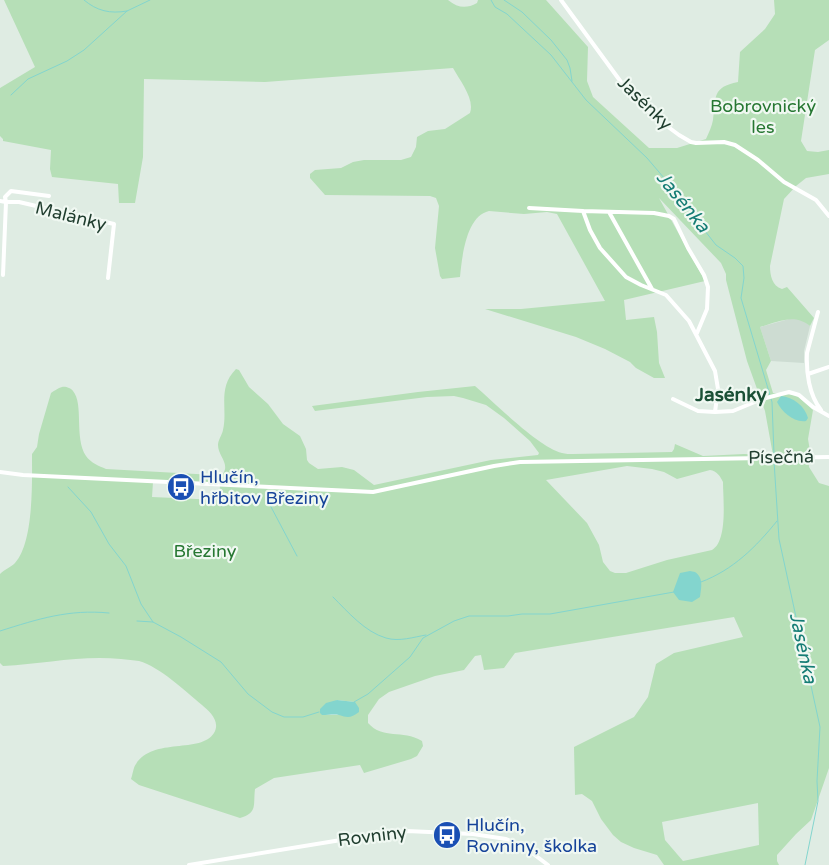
<svg xmlns="http://www.w3.org/2000/svg" width="829" height="865" font-family="'Varela Round',sans-serif">
  <style>
    .built { fill: #cddcd2 }
    .green { fill: #b6dfb7; fill-rule: evenodd }
    .water { fill: #83d5ce }
    .lines { fill: none; stroke-linecap: round; stroke-linejoin: round }
    .stream { stroke: #83d5ce; stroke-width: 1 }
    .minor { stroke: #fff; stroke-width: 4 }
    .labels { text-anchor: middle; dominant-baseline: central; stroke-width: 4.5; stroke-linejoin: round; paint-order: stroke }
    .street-label { font-size: 18px; fill: #1f3d2e; stroke: #f0f8f2 }
    .park-label { font-size: 18px; fill: #267732; stroke: #f0f8f2 }
    .transit-label { font-size: 18px; fill: #164399; stroke: #f0f8f2; text-anchor: start }
    .water-label { font-size: 19px; font-style: italic; fill: #157d75; stroke: #f0f8f2 }
    .neighbourhood-label { font-size: 19px; font-weight: bold; fill: #1a5036; stroke: #f0f8f2 }
  </style>
  <rect width="100%" height="100%" fill="#dfece3"/>
  <!-- built -->
  <path class="built" d="M 789,319 L 802,319 L 810,326 L 804,351 L 804,363 L 771,361 L 760,327 Z"/>
  <!-- green -->
  <path class="green" d="M 4,0 L 448,0 C 458,8 466,9 477,3 L 478,0 L 546,0 L 588,47 L 587,81 L 593,97 L 649,148 L 677,148 L 706,139 C 709,132 712,126 713,120 C 716,97 712,87 738,82 L 740,52 L 765,29 L 775,14 L 774,0 L 829,0 L 829,40 L 815,50 L 801,141 L 807,151 L 818,152 L 829,150 L 829,174 L 806,178 L 796,186 L 784,199 L 770,266 C 770,275 772,286 782,289 L 787,287 L 814,318 L 810,326 C 794,313 778,322 760,327 L 771,361 L 766,370 L 773,393 L 796,395 L 813,410 L 808,439 L 810,451 L 808,454 L 809,467 L 819,483 L 829,486 L 829,768 L 811,820 L 796,834 L 777,855 L 777,861 L 779,865 L 664,865 L 657,855 L 634,848 L 621,842 L 613,835 L 601,819 L 592,801 L 582,794 L 575,795 L 574,747 L 634,717 L 648,697 L 656,664 L 674,653 L 743,637 L 734,617 L 515,653 L 504,668 L 484,670 L 481,655 L 475,656 L 464,670 L 435,676 L 389,692 L 379,699 L 368,715 L 368,723 C 383,740 402,729 422,741 L 423,746 L 417,756 L 411,759 L 364,773 L 360,765 L 274,778 L 255,789 C 253,805 258,813 240,818 L 139,785 L 131,779 C 133,774 133,768 136,764 C 153,737 201,754 214,733 C 221,721 209,711 202,705 C 185,691 160,667 139,661 C 134,660 127,660 121,659 C 81,655 43,664 3,666 L 0,663 L 0,574 C 5,569 11,567 15,563 C 34,542 32,481 32,454 L 37,447 L 39,434 L 51,393 C 54,391 58,388 62,387 C 65,386 71,388 73,391 C 84,404 74,438 86,456 C 91,463 99,466 106,469 L 214,475 L 223,474 C 230,463 218,456 218,445 C 218,440 222,435 223,430 C 228,409 217,388 236,369 L 239,370 L 249,387 L 268,404 L 283,424 L 300,436 L 306,449 L 307,460 L 309,463 L 318,469 L 342,467 L 354,470 L 374,485 L 491,460 L 538,455 L 539,453 L 530,441 L 504,418 L 486,405 L 463,398 L 454,396 L 427,397 L 315,411 L 312,406 L 418,392 L 475,386 C 495,403 538,447 562,453 C 565,454 570,454 573,454 L 672,452 L 674,449 L 675,444 L 703,456 L 744,454 L 773,455 L 765,411 L 747,361 L 726,280 L 726,274 L 721,263 L 659,198 L 705,281 L 624,300 L 626,320 L 654,317 L 657,332 L 659,363 L 665,378 L 654,378 L 636,368 L 630,362 L 605,349 L 576,337 L 485,309 L 521,309 L 605,301 L 557,214 L 547,212 L 524,214 L 489,211 C 466,216 462,257 460,277 L 442,279 L 440,276 L 435,248 L 439,206 L 436,198 L 430,196 L 325,195 L 310,178 L 310,174 L 315,170 L 341,168 L 353,162 L 364,160 L 401,160 L 411,157 L 416,147 L 417,137 L 428,131 L 445,129 L 470,113 C 475,99 460,81 453,68 L 265,82 L 144,79 L 143,157 L 135,203 L 119,203 L 118,184 L 52,177 L 50,169 L 51,150 L 3,141 L 3,139 L 0,136 L 0,88 L 35,67 ZM 627,466 L 652,469 L 664,472 L 677,479 L 710,470 C 717,471 720,476 723,482 C 723,498 728,541 712,550 L 667,560 L 626,573 L 615,573 L 610,571 L 603,562 L 599,545 L 587,523 L 546,480 ZM 153,482 L 220,485 L 219,500 L 152,497 ZM 337,700 L 355,702 L 338,715 L 322,715 ZM 758,803 L 759,845 L 683,861 L 665,840 L 662,822 Z"/>
  <!-- water -->
  <path class="water" d="M 781,396 C 793,397 805,406 808,418 L 806,421 C 794,423 782,412 777,402 Z
    M 690,571 L 695,572 C 704,578 701,588 700,597 L 692,602 L 679,600 L 673,592 L 680,573 Z
    M 337,700 L 355,702 L 359,708 L 359,712 C 351,718 348,718 339,715 C 335,714 328,715 322,715 L 320,713 L 320,709 L 326,703 Z"/>
  <g class="lines">
    <!-- stream -->
    <path class="stream" d="M 84,0 C 97,11 110,14 127,11
      M 491,0 L 495,7 L 507,14 L 551,55 L 586,100 L 647,158 L 682,199 L 699,227 L 705,231 L 716,245 L 735,258 L 743,266 L 744,278 L 741,298 L 772,402 L 774,454
      M 504,0 L 522,12 L 551,40 L 567,60 L 570,68 L 572,81
      M 11,95 L 28,79 L 67,61 L 84,50 L 127,11 L 150,0
      M 774,461 L 779,539 L 820,727 L 817,781 L 818,801 L 805,865
      M 68,487 L 91,512 L 109,544 L 126,566 L 141,604 L 153,622
      M 269,494 L 270,505 L 297,556
      M 701,582 C 733,570 756,547 777,521
      M 333,597 C 348,612 365,632 386,638 C 399,642 414,637 426,635
      M 137,621 L 153,622 L 181,637 L 221,662 L 248,694 L 272,712 L 284,717 L 303,717 L 319,712
      M 0,631 C 38,619 69,609 109,613
      M 354,702 L 368,694 L 410,657 L 423,638 L 454,621 L 469,616 L 508,616 L 522,614 L 550,614 L 674,592"/>
    <!-- minor -->
    <path class="minor" d="M 561,0 L 621,82 L 652,115 L 679,135 L 691,142 L 696,143 L 724,142 L 735,145 L 758,160 L 784,182 L 816,200 L 829,216
      M 49,196 L 11,191 L 5,197 L 6,202 L 19,202 L 114,224 L 108,278
      M 0,201 L 6,202 L 3,275
      M 529,208 L 583,211 L 590,230 L 600,248 L 626,277 L 641,285 L 666,295 L 689,321 L 715,371 L 718,389 L 715,412 L 733,411 L 762,399 L 789,392 L 799,395 L 813,407 L 829,416
      M 583,211 L 654,213 L 669,216 L 674,219 L 688,248 L 704,275 L 708,287 L 707,309 L 697,333
      M 609,212 L 652,289
      M 818,312 L 807,353 C 806,372 809,395 821,410
      M 808,374 L 829,367
      M 673,399 L 698,411 L 715,412
      M 0,472 L 23,475 L 373,492 L 494,466 L 520,462 L 829,457
      M 189,865 L 341,840 L 407,831 L 473,834 L 506,839 L 523,846 L 548,865"/>
  </g>
  <!-- icons -->
  <defs>
    <symbol id="bus-disc" viewBox="-11 -11 22 22"><circle r="9.5" fill="#1a4fb4" stroke="#f0f8f2"/><path d="M-5-6H5V4H4V6H2V4H-2V6H-4V4H-5ZM-3.5-4V0h7V-4ZM-3.5 1.2v1.5H-2V1.2ZM2 1.2v1.5H3.5V1.2Z" fill="#fff"/></symbol>
  </defs>
  <g fill-rule="evenodd">
    <use href="#bus-disc" x="165" y="471" width="32" height="32"/>
    <use href="#bus-disc" x="431" y="819" width="32" height="32"/>
  </g>
  <g class="labels">
    <!-- street labels -->
    <g class="street-label">
      <text transform="translate(645 103) rotate(44)">Jasénky</text>
      <text transform="translate(71 216) rotate(14)">Malánky</text>
      <text transform="translate(781 457) rotate(-1)">Písečná</text>
      <text transform="translate(372 836) rotate(-7)">Rovniny</text>
    </g>
    <!-- park labels -->
    <g class="park-label">
      <text x="763" y="106">Bobrovnický<tspan x="763" dy="21">les</tspan></text>
      <text x="205" y="551">Březiny</text>
    </g>
    <!-- transit labels -->
    <g class="transit-label">
      <text x="200" y="477">Hlučín,<tspan x="200" dy="21">hřbitov Březiny</tspan></text>
      <text x="466" y="825">Hlučín,<tspan x="466" dy="21">Rovniny, školka</tspan></text>
    </g>
    <!-- water labels -->
    <g class="water-label">
      <text transform="translate(683 202) rotate(51)">Jasénka</text>
      <text transform="translate(803 648) rotate(78)">Jasénka</text>
    </g>
    <!-- neighbourhood labels -->
    <g class="neighbourhood-label">
      <text x="731" y="395">Jasénky</text>
    </g>
  </g>
</svg>
